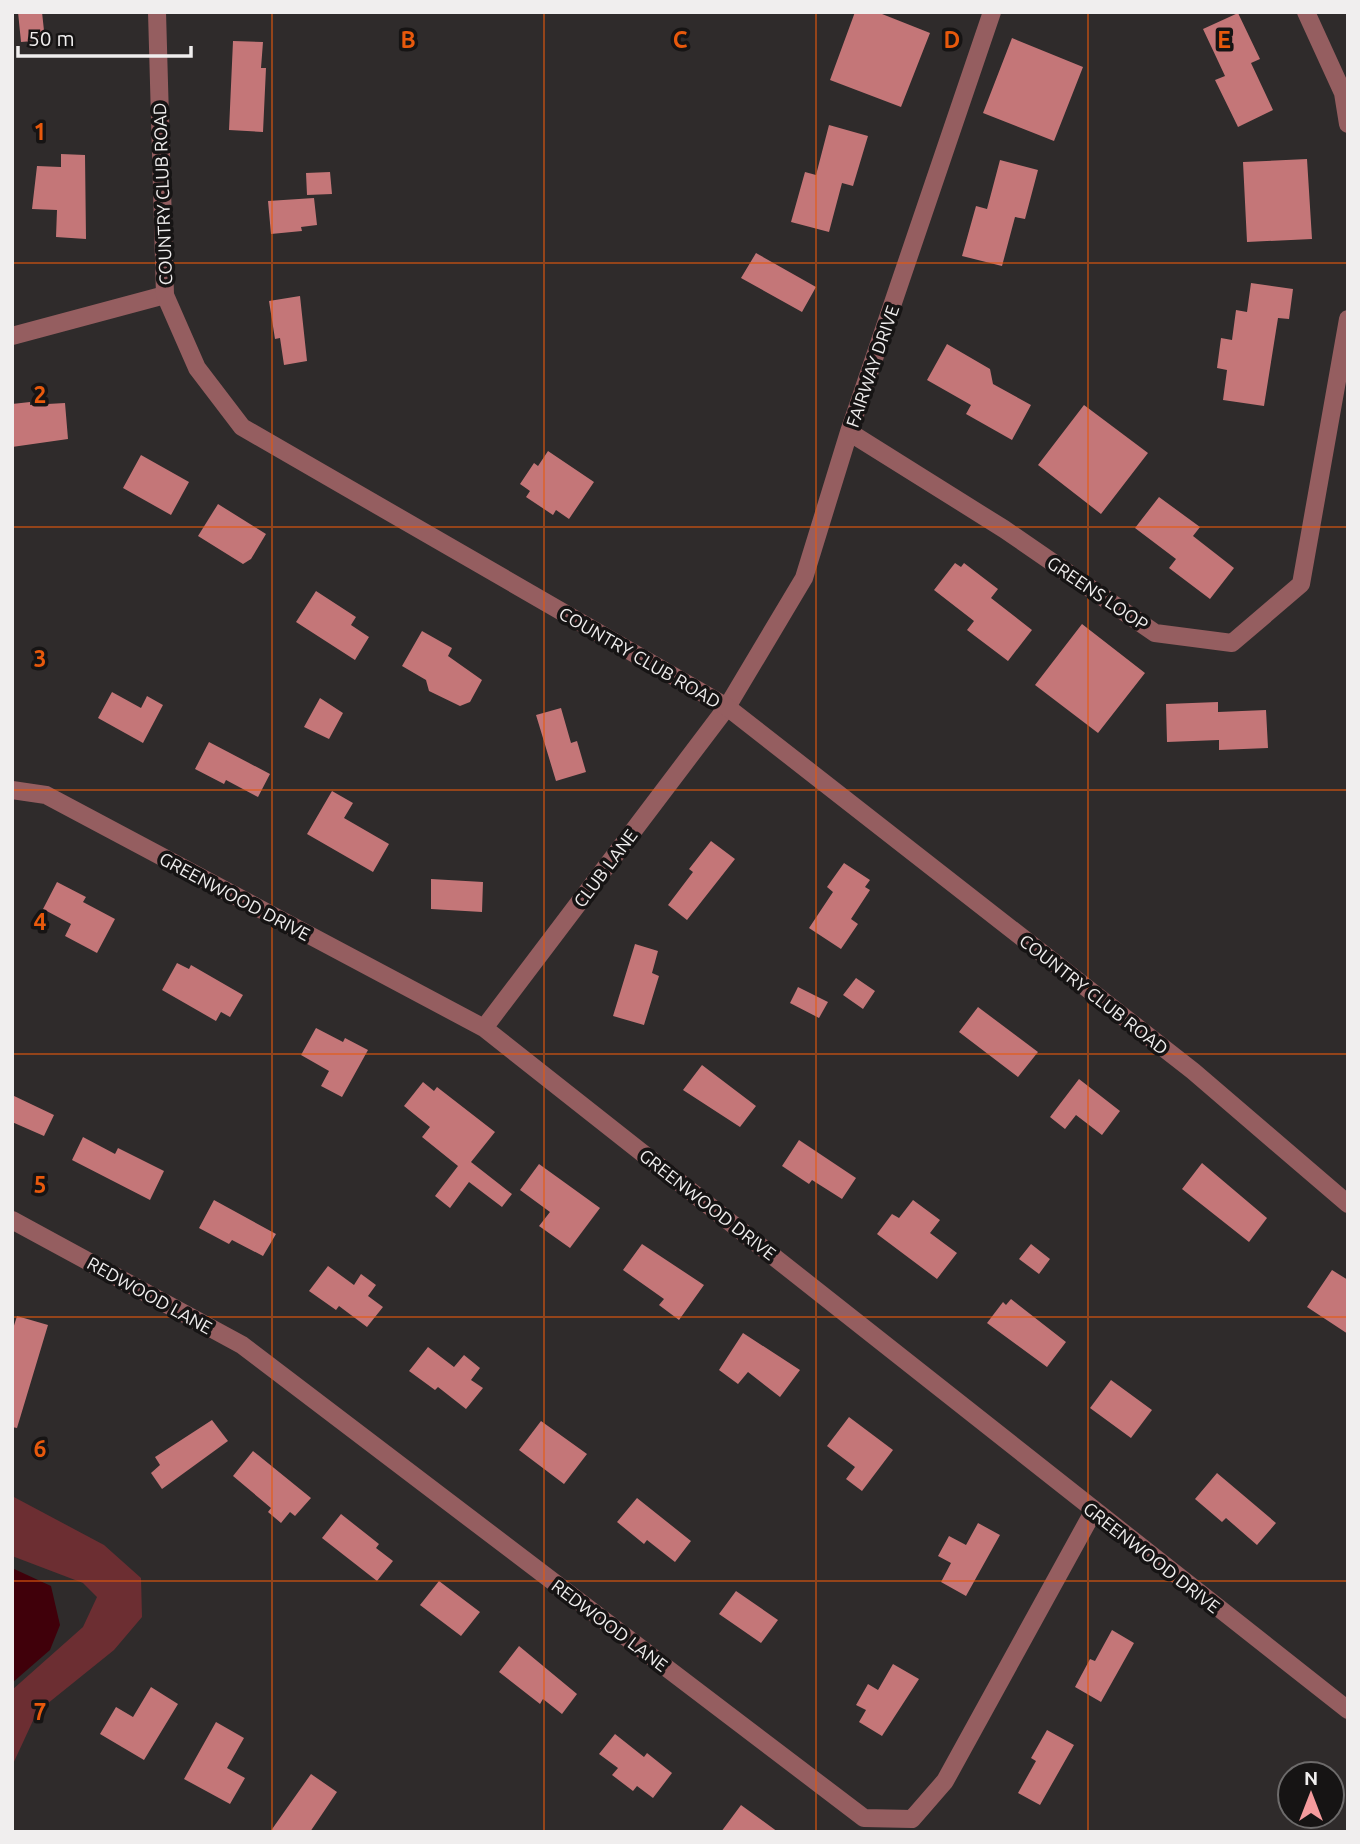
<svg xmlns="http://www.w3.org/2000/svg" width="1360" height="1844" font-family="Ubuntu,sans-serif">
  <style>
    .green { fill: #6c2e32 }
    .water { fill: #40000a }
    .building { fill: #c47678 }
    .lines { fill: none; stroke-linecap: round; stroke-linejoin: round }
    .minor { stroke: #955e60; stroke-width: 18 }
    .tertiary { stroke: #955e60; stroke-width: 18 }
    .grid { fill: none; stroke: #e8590c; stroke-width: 2; stroke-opacity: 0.55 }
    .labels { text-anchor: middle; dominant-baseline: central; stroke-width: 7; stroke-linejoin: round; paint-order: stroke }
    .street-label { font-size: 18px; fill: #f0eeee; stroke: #161414 }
    .grid-label { font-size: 23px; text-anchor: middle; font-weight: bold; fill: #e8590c; stroke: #161414; stroke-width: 7; stroke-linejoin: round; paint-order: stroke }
  </style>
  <rect width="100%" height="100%" fill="#2f2b2b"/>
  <!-- green -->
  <path class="green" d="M 12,1496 L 104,1545 L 141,1578 L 142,1617 L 114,1650 L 37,1712 L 12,1766 L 12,1690 L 83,1627 L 97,1597 L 83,1583 L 12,1556 Z"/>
  <!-- water -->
  <path class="water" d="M 12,1568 L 51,1586 L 60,1625 L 50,1650 L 12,1683 Z"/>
  <!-- building -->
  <path class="building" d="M 18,12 L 42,12 L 45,40 L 21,42 Z
    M 855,12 L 877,12 L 930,33 L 901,107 L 830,80 Z
    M 1238,13 L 1260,59 L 1251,63 L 1273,110 L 1238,127 L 1215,80 L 1225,76 L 1203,29 Z
    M 1012,38 L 1083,67 L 1054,141 L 983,113 Z
    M 233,41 L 263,42 L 261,68 L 266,68 L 263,132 L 229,130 Z
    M 829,125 L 868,136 L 853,186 L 842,183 L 829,232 L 791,222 L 805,172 L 816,175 Z
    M 61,154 L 85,155 L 86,239 L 56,237 L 57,210 L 32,209 L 37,166 L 61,167 Z
    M 1307,159 L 1312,239 L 1247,242 L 1243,162 Z
    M 1000,160 L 1038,170 L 1025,219 L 1015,217 L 1002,266 L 962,256 L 976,206 L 987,209 Z
    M 330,172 L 332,194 L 307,195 L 306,173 Z
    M 314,198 L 317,225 L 301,227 L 302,231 L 271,234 L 268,201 Z
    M 756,253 L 816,287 L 802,312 L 741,278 Z
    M 1251,283 L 1293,289 L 1289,319 L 1278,318 L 1264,406 L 1223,400 L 1227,370 L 1217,368 L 1221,338 L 1232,340 L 1236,310 L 1247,312 Z
    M 300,296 L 307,361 L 284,365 L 280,338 L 275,339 L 269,301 Z
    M 947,344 L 990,369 L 993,384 L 1031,405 L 1012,440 L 966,414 L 971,405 L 927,380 Z
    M 30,402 L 30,405 L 65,403 L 68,439 L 12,447 L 12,404 Z
    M 1084,405 L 1148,453 L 1101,514 L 1038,465 Z
    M 548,451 L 594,482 L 569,519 L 556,510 L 553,515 L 526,497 L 530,491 L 520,484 L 534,463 L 538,466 Z
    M 141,455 L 189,482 L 171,515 L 123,488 Z
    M 1159,497 L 1200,527 L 1193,536 L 1234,568 L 1210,599 L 1169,568 L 1176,559 L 1135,528 Z
    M 218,504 L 266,534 L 251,559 L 243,564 L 198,536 Z
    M 955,563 L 961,567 L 964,563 L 998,589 L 991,598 L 1032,630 L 1008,661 L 967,630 L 974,621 L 934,590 Z
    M 316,591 L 356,617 L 351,625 L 369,637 L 355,660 L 296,622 Z
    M 1082,624 L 1145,673 L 1098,733 L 1035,685 Z
    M 422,631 L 452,648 L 448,656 L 482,680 L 470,702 L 460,706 L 429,691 L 426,680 L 402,666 Z
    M 112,692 L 141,708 L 147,696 L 163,705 L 143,743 L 98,718 Z
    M 320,698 L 343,713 L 329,739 L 304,727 Z
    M 1218,702 L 1218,712 L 1266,710 L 1268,748 L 1219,750 L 1219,740 L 1167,742 L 1166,704 Z
    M 561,708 L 571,743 L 577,741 L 586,772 L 556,781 L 536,715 Z
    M 209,742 L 270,774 L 258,797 L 226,780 L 224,784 L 195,769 Z
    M 332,791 L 353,803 L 344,818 L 389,844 L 373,872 L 307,834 Z
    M 711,841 L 735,859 L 687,920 L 668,905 L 693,872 L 689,869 Z
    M 844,863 L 870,880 L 865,887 L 870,890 L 851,919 L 858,924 L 841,949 L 809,928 L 833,892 L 827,887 Z
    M 431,879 L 483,882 L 482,912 L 431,909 Z
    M 57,882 L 86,897 L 83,902 L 115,919 L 97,953 L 65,936 L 71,924 L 43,909 Z
    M 635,944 L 658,951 L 652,973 L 659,976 L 644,1025 L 613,1016 Z
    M 177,963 L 189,969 L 191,965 L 243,995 L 230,1017 L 221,1012 L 216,1021 L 162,990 Z
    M 856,978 L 875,991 L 863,1009 L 843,995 Z
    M 798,987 L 828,1002 L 819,1018 L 790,1003 Z
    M 978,1007 L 1038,1052 L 1018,1077 L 959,1032 Z
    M 316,1028 L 343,1042 L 345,1038 L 368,1050 L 342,1097 L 321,1086 L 329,1071 L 301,1055 Z
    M 702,1065 L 756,1106 L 740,1127 L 683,1090 Z
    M 1079,1079 L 1120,1111 L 1102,1135 L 1076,1115 L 1065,1129 L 1050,1117 Z
    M 423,1082 L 434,1091 L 437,1087 L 495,1132 L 471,1162 L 512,1194 L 502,1207 L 469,1182 L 450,1208 L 435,1196 L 458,1166 L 422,1137 L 430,1127 L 404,1106 Z
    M 12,1095 L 54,1115 L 44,1136 L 12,1122 Z
    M 83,1137 L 115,1154 L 118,1148 L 164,1171 L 150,1200 L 72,1160 Z
    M 799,1140 L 856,1178 L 842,1199 L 812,1180 L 809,1184 L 782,1166 Z
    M 1202,1163 L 1267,1218 L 1249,1242 L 1182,1189 Z
    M 539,1164 L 600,1208 L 570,1248 L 539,1226 L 550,1212 L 520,1190 Z
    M 214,1200 L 276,1234 L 263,1256 L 232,1240 L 229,1244 L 199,1228 Z
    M 913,1200 L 940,1220 L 930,1233 L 957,1253 L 937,1279 L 877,1234 L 892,1214 L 899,1218 Z
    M 642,1244 L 704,1285 L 679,1320 L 659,1305 L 664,1299 L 623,1270 Z
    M 1031,1244 L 1050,1259 L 1039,1274 L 1019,1259 Z
    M 328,1266 L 354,1285 L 361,1274 L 376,1285 L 368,1296 L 383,1307 L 367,1327 L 339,1306 L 336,1310 L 309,1291 Z
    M 1332,1270 L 1348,1280 L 1348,1334 L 1307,1307 Z
    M 1011,1299 L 1066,1342 L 1047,1367 L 987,1323 L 1003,1302 L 1006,1305 Z
    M 17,1316 L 48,1325 L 17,1428 L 12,1427 L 12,1332 Z
    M 743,1333 L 800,1370 L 780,1397 L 748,1372 L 738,1384 L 719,1370 Z
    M 428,1347 L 454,1367 L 464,1355 L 480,1368 L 471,1380 L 483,1388 L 466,1409 L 438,1387 L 435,1390 L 409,1371 Z
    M 1111,1380 L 1152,1410 L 1131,1438 L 1090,1408 Z
    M 849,1417 L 893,1450 L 862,1491 L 846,1479 L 855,1467 L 827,1446 Z
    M 212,1420 L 228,1441 L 162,1489 L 151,1473 L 160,1465 L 155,1457 Z
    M 541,1421 L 587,1454 L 564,1484 L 519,1450 Z
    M 253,1451 L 311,1498 L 295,1516 L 290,1512 L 281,1523 L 268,1512 L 271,1508 L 233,1476 Z
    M 1217,1473 L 1276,1523 L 1257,1545 L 1226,1518 L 1222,1522 L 1195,1499 Z
    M 637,1498 L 691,1541 L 675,1562 L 647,1540 L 644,1544 L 617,1522 Z
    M 341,1514 L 379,1544 L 376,1548 L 393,1561 L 377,1581 L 322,1538 Z
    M 978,1523 L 1000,1535 L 966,1596 L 941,1582 L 951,1563 L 938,1556 L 949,1536 L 966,1545 Z
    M 439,1581 L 480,1612 L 461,1636 L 420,1605 Z
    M 736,1591 L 778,1620 L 761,1643 L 719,1614 Z
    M 1112,1630 L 1134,1643 L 1101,1702 L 1075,1687 L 1090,1659 L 1095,1661 Z
    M 519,1646 L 577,1694 L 562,1714 L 543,1699 L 540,1704 L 499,1672 Z
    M 893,1664 L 919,1679 L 882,1736 L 859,1722 L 866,1710 L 856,1705 L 868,1684 L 878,1690 Z
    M 151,1687 L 178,1704 L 144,1760 L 100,1734 L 116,1707 L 133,1717 Z
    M 216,1722 L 244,1738 L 227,1768 L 245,1778 L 230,1804 L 184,1779 Z
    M 1047,1730 L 1074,1745 L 1040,1805 L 1018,1793 L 1036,1761 L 1031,1758 Z
    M 615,1734 L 644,1757 L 647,1753 L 672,1773 L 653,1798 L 637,1786 L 633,1791 L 612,1775 L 618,1768 L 599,1754 Z
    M 311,1774 L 337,1792 L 310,1832 L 270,1832 Z
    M 741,1805 L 778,1832 L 721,1832 Z"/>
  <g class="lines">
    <!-- minor -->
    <path class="minor" d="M 1306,12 L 1343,93 L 1348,124
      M 12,336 L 165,295
      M 849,432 L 1004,529 L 1155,633 L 1232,643 L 1301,584 L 1348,319
      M 12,790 L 46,795 L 484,1028 L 1348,1710
      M 484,1028 L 727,707 L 804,578 L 849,432 L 992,12
      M 12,1220 L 242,1345 L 864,1818 L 912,1819 L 945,1781 L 1093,1512"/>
    <!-- tertiary -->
    <path class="tertiary" d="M 157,12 L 165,295 L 197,368 L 242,427 L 727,707 L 1193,1071 L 1348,1204"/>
  </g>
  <!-- grid -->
  <path class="grid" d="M 272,12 L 272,1832M 544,12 L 544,1832M 816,12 L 816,1832M 1088,12 L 1088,1832M 12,263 L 1348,263M 12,527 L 1348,527M 12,790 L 1348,790M 12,1054 L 1348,1054M 12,1317 L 1348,1317M 12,1581 L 1348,1581"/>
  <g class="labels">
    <!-- street labels -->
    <g class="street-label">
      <text transform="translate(162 194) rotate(-92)">COUNTRY CLUB ROAD</text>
      <text transform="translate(872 366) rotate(-71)">FAIRWAY DRIVE</text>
      <text transform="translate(1098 593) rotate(34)">GREENS LOOP</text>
      <text transform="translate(640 657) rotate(30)">COUNTRY CLUB ROAD</text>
      <text transform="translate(605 868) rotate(-53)">CLUB LANE</text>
      <text transform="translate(235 896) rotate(28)">GREENWOOD DRIVE</text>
      <text transform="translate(1094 994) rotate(38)">COUNTRY CLUB ROAD</text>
      <text transform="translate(708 1204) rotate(38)">GREENWOOD DRIVE</text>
      <text transform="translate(150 1295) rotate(29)">REDWOOD LANE</text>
      <text transform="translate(1152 1557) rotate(38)">GREENWOOD DRIVE</text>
      <text transform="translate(610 1625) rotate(37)">REDWOOD LANE</text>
    </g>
  </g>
  <g class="grid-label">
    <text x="408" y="48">B</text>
    <text x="680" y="48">C</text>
    <text x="952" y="48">D</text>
    <text x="1224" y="48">E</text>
    <text x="40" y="140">1</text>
    <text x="40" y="403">2</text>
    <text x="40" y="667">3</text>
    <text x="40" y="930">4</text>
    <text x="40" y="1193">5</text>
    <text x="40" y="1457">6</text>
    <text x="40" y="1720">7</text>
  </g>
  <!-- border -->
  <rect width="1360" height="1844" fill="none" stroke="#f0eeee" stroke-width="28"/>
  <!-- north arrow -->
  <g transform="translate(1311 1795)"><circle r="33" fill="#161414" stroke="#6d6b6b" stroke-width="2"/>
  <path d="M0-5L12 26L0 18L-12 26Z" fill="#f59b9d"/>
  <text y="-10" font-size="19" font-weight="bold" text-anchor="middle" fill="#f0eeee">N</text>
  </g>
  <!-- scale -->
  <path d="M18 46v10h173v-10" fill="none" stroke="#f0eeee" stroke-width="3.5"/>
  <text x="28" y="46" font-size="21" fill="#f0eeee" stroke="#161414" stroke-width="5" paint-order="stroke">50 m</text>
</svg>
